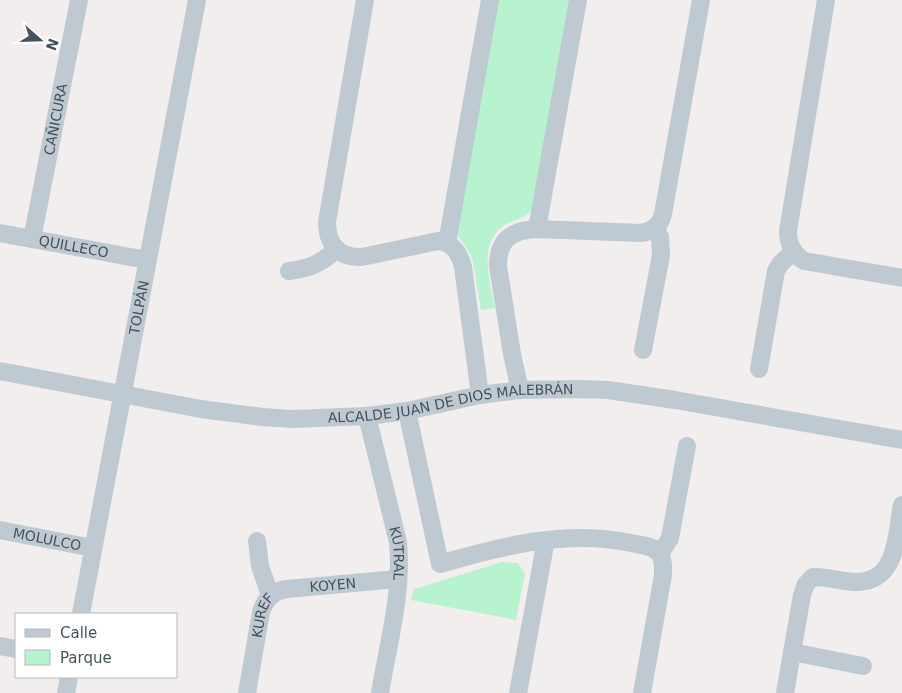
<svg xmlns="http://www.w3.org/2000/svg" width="902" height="693" font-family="'DejaVu Sans',sans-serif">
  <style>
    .green { fill: #b8f3d0 }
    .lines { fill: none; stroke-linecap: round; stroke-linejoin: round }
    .street { stroke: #bec9d2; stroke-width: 18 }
    .labels { text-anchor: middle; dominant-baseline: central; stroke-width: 4.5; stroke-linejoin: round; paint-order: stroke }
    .street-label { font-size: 14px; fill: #45525e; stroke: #fff }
  </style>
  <rect width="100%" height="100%" fill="#f2eeee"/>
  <!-- green -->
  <path class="green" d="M 496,0 L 571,0 L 532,210 C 525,219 514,219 505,225 C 477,243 490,281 495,308 L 481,310 L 472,257 L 457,234 Z
    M 502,562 L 518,563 L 525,574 L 516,620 L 411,600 L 414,589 Z"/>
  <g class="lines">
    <!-- street -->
    <g class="street">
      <path d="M 365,0 L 327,222 C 327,244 338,258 362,257 L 438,241 C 452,242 460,254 463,267 L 480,395"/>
      <path d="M 826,0 L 788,231 C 788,245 793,253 804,261 L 902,278"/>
      <path d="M 537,229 L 578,0"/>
      <path id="s1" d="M 0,233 L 147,260"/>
      <path id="s2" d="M 32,239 L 79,0"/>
      <path d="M 447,243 L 490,0"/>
      <path d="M 289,271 C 311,268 320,264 337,249"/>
      <path d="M 643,350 L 661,255 L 660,237 L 655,227"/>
      <path d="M 759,369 L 776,271 L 781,263 L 793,252"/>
      <path id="s3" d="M 0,371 L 201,409 L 262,417 L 293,419 L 367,416 L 407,411 L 480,395 L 520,390 L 578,389 L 608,390 L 675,400 L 902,440"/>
      <path d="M 520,390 L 512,354 L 498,266 C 498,240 511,230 537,229 L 640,233 C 652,232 660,226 663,214 L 701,0"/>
      <path d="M 407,411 L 440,564 C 502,546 567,529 631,543 C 641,545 652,545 659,553 C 664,560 663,567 663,575 L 642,693"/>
      <path id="s4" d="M 367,416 L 398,542 C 403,592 388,644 380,693"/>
      <path id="s5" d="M 0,530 L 93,548"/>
      <path d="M 257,541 L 260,566 L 270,595"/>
      <path d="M 660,554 L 670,538 L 687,446"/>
      <path id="s6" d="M 81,614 L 197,0"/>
      <path d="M 0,646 L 16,649"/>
      <path d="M 792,652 L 863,666"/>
      <path d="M 66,693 L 69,677"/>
      <path id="s7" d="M 247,693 L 261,612 C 265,599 273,591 287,589 L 398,579"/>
      <path d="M 518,693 L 546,540"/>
      <path d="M 785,693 L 802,595 L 806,584 L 813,577 C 827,576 841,582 855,582 C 898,583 896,535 902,505"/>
    </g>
  </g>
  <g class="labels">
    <!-- street labels -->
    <g class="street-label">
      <text stroke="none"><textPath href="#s2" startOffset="122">CAÑICURA</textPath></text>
      <text stroke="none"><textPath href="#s1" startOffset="75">QUILLECO</textPath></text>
      <text stroke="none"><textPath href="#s6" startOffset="312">TOLPÁN</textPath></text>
      <text stroke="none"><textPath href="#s3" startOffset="456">ALCALDE JUAN DE DIOS MALEBRÁN</textPath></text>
      <text stroke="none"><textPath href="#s5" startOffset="48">MOLULCO</textPath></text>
      <text stroke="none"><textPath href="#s4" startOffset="141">KUTRAL</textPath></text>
      <text stroke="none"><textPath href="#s7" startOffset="165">KOYEN</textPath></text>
      <text stroke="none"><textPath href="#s7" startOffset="79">KUREF</textPath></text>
    </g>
  </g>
  <!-- legend -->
  <rect x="15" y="613" width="162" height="65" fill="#ffffff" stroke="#b5babf"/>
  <rect x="25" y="629" width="25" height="8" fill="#bec9d2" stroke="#b5babf"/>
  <text x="60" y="638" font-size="15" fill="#45525e">Calle</text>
  <rect x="25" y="650" width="25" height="15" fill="#b8f3d0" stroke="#b5babf"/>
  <text x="60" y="663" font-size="15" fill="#45525e">Parque</text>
  <!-- north arrow -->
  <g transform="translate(40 40) rotate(110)" stroke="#ffffff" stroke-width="4" paint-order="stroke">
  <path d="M0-4L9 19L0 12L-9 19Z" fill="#45525e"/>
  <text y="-8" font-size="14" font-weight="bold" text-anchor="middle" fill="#45525e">N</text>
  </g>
</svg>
